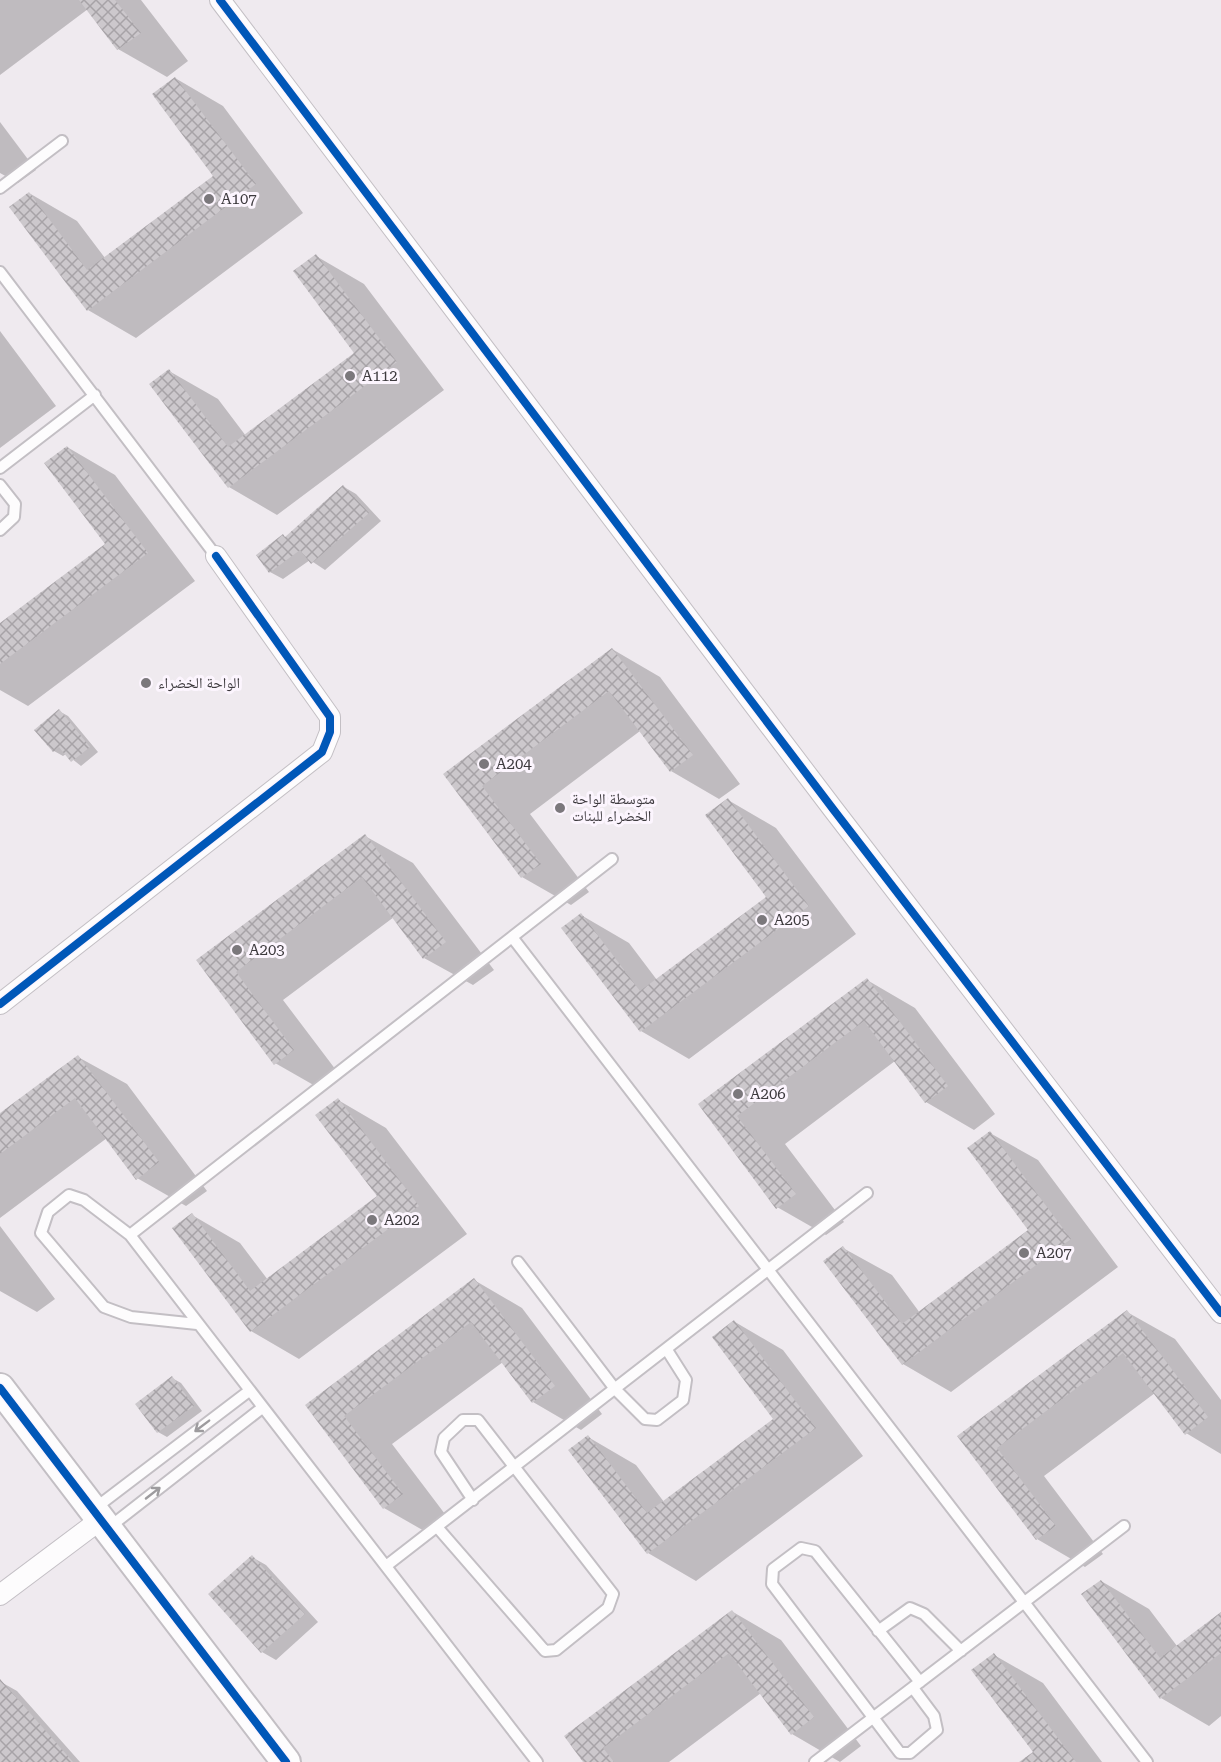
<svg xmlns="http://www.w3.org/2000/svg" width="1221" height="1762" font-family="'Roboto Serif','Noto Naskh Arabic',serif">
  <style>
    .shadow { fill: #0003 }
    .building { fill: url(#building-cross-hatch) }
    .lines { fill: none; stroke-linecap: round; stroke-linejoin: round }
    .lane-casing { stroke: #c3bfc4; stroke-width: 14 }
    .street-casing { stroke: #c3bfc4; stroke-width: 22 }
    .secondary-casing { stroke: #c3bfc4; stroke-width: 32 }
    .lane { stroke: #fdfcfd; stroke-width: 10 }
    .street { stroke: #fdfcfd; stroke-width: 20 }
    .secondary { stroke: #fdfcfd; stroke-width: 28 }
    .cycleway-casing { stroke: #fcf5fe; stroke-width: 11 }
    .cycleway { stroke: #0057b8; stroke-width: 8 }
    .oneway { stroke: #9d9b9e }
    .poi-dot { fill: #7b787c; stroke: #fcf5fe; stroke-width: 2 }
    .labels { text-anchor: middle; dominant-baseline: central; stroke-width: 6; stroke-linejoin: round; paint-order: stroke }
    .poi-label { font-size: 15px; fill: #3d3a3e; stroke: #fcf5fe; text-anchor: start }
  </style>
  <defs>
    <pattern id="building-cross-hatch" width="8" height="8" patternUnits="userSpaceOnUse" patternTransform="scale(1.5)"><rect width="8" height="8" fill="#ccc8cc"/><path d="M0 0l8 8M0 8l8-8" fill="none" stroke="#a7a3a7"/></pattern>
  </defs>
  <rect width="100%" height="100%" fill="#efeaef"/>
  <!-- shadow -->
  <path class="shadow" d="M 0,0 L 141,0 L 188,61 L 167,77 L 118,49 L 88,9 L 0,75 Z
    M 175,78 L 223,106 L 303,213 L 136,338 L 88,310 L 29,193 L 77,221 L 105,258 L 216,176 Z
    M 0,122 L 36,170 L 18,183 L 0,173 Z
    M 316,256 L 364,284 L 444,390 L 277,515 L 229,487 L 169,371 L 218,399 L 246,436 L 356,353 Z
    M 0,331 L 56,406 L 0,448 Z
    M 67,447 L 115,475 L 195,581 L 28,706 L 0,690 L 0,625 L 107,544 Z
    M 344,487 L 356,494 L 381,521 L 325,570 L 310,560 L 283,579 L 270,572 L 286,538 Z
    M 612,649 L 660,677 L 740,784 L 719,799 L 671,771 L 640,731 L 530,814 L 589,892 L 571,905 L 522,877 L 445,774 Z
    M 59,711 L 68,716 L 98,752 L 81,766 L 66,754 L 63,756 L 54,751 L 36,730 Z
    M 728,800 L 776,828 L 856,934 L 689,1059 L 641,1031 L 581,915 L 629,943 L 657,980 L 768,897 Z
    M 365,836 L 413,863 L 494,970 L 473,985 L 424,958 L 394,917 L 283,1000 L 342,1078 L 324,1091 L 275,1063 L 198,961 Z
    M 867,980 L 915,1008 L 995,1114 L 974,1130 L 926,1102 L 895,1061 L 785,1144 L 844,1222 L 826,1235 L 777,1207 L 700,1104 Z
    M 78,1057 L 127,1084 L 207,1191 L 186,1206 L 137,1178 L 107,1138 L 0,1218 L 0,1115 Z
    M 338,1100 L 386,1128 L 467,1234 L 299,1359 L 251,1331 L 192,1215 L 240,1243 L 268,1280 L 379,1197 Z
    M 990,1133 L 1038,1160 L 1118,1267 L 951,1392 L 903,1364 L 843,1248 L 892,1275 L 920,1313 L 1030,1230 Z
    M 0,1226 L 55,1299 L 37,1312 L 0,1291 Z
    M 474,1280 L 522,1308 L 602,1414 L 581,1430 L 533,1402 L 503,1362 L 392,1444 L 451,1522 L 433,1536 L 384,1508 L 307,1405 Z
    M 1127,1312 L 1175,1339 L 1221,1400 L 1221,1454 L 1186,1433 L 1155,1393 L 1044,1476 L 1103,1554 L 1085,1567 L 1037,1539 L 959,1436 Z
    M 735,1322 L 783,1350 L 863,1456 L 696,1581 L 648,1553 L 588,1437 L 636,1465 L 664,1502 L 775,1419 Z
    M 172,1378 L 181,1383 L 202,1411 L 167,1437 L 158,1432 L 137,1404 Z
    M 252,1557 L 266,1565 L 318,1622 L 276,1660 L 262,1652 L 210,1595 Z
    M 1101,1581 L 1149,1609 L 1177,1646 L 1221,1614 L 1221,1716 L 1209,1726 L 1161,1698 Z
    M 733,1612 L 781,1640 L 861,1746 L 840,1762 L 792,1734 L 761,1693 L 669,1762 L 585,1762 Z
    M 994,1655 L 1043,1683 L 1102,1762 L 1022,1762 L 1035,1752 Z
    M 1,1682 L 17,1691 L 80,1762 L 0,1762 Z"/>
  <!-- building -->
  <path class="building" d="M 79,0 L 115,0 L 141,33 L 117,50 Z
    M 175,77 L 256,184 L 87,311 L 9,207 L 29,192 L 87,270 L 213,176 L 152,94 Z
    M 316,254 L 397,362 L 228,488 L 149,384 L 169,369 L 228,447 L 354,353 L 293,271 Z
    M 67,446 L 148,553 L 0,664 L 0,623 L 105,544 L 44,463 Z
    M 343,485 L 369,513 L 311,564 L 300,550 L 269,573 L 256,555 L 283,534 L 285,537 Z
    M 612,648 L 693,755 L 670,772 L 609,691 L 482,786 L 541,864 L 521,878 L 443,774 Z
    M 59,709 L 90,747 L 71,762 L 59,747 L 53,752 L 34,730 Z
    M 728,798 L 809,906 L 640,1032 L 561,928 L 581,913 L 640,991 L 766,897 L 705,815 Z
    M 365,834 L 446,942 L 423,959 L 362,877 L 236,972 L 294,1050 L 274,1065 L 196,960 Z
    M 867,978 L 948,1086 L 925,1103 L 864,1021 L 737,1116 L 796,1194 L 776,1209 L 698,1104 Z
    M 78,1055 L 159,1162 L 136,1180 L 75,1098 L 0,1154 L 0,1113 Z
    M 338,1098 L 419,1206 L 250,1332 L 172,1228 L 192,1213 L 250,1291 L 377,1196 L 315,1115 Z
    M 990,1131 L 1071,1239 L 902,1365 L 823,1261 L 843,1246 L 902,1324 L 1028,1230 L 967,1148 Z
    M 474,1278 L 555,1386 L 532,1403 L 471,1322 L 344,1416 L 403,1494 L 383,1509 L 305,1405 Z
    M 1127,1310 L 1208,1417 L 1185,1435 L 1123,1353 L 997,1448 L 1056,1526 L 1036,1540 L 957,1436 Z
    M 734,1320 L 816,1428 L 647,1554 L 568,1450 L 588,1435 L 647,1513 L 773,1419 L 712,1337 Z
    M 172,1376 L 194,1406 L 157,1433 L 135,1404 Z
    M 252,1555 L 305,1614 L 261,1653 L 208,1594 Z
    M 1101,1580 L 1160,1658 L 1221,1612 L 1221,1653 L 1160,1699 L 1081,1594 Z
    M 732,1610 L 814,1717 L 791,1735 L 729,1653 L 603,1748 L 614,1762 L 583,1762 L 564,1736 Z
    M 994,1653 L 1076,1762 L 1019,1762 L 1033,1752 L 971,1670 Z
    M 0,1679 L 73,1762 L 0,1762 Z"/>
  <g class="lines">
    <defs>
      <path id="lane" d="M 0,188 L 62,141
        M 0,272 L 216,556
        M 0,468 L 95,395
        M 0,485 L 15,504 L 14,517 L 0,530
        M 512,937 L 1147,1762
        M 130,1235 L 612,859
        M 518,1262 L 615,1389 L 645,1419 L 657,1420 L 683,1400 L 686,1380 L 667,1350
        M 197,1324 L 131,1317 L 104,1307 L 41,1233 L 48,1212 L 69,1195 L 84,1200 L 130,1235 L 537,1762
        M 94,1509 L 249,1391
        M 437,1527 L 545,1651 L 556,1650 L 608,1608 L 613,1594 L 478,1420 L 463,1420 L 444,1438 L 441,1452 L 473,1500
        M 107,1529 L 262,1408
        M 386,1566 L 867,1193
        M 878,1631 L 910,1608 L 924,1614 L 961,1651
        M 913,1688 L 934,1716 L 937,1730 L 910,1753 L 900,1753 L 772,1584 L 773,1569 L 801,1548 L 815,1551 L 920,1682
        M 815,1762 L 1124,1526"/>
      <path id="street" d="M 220,0 L 833,809 L 1221,1313
        M 0,1004 L 322,752 L 330,732 L 330,717 L 216,556
        M 0,1595 L 100,1520"/>
      <path id="secondary" d="M 0,1388 L 286,1762"/>
    </defs>
    <!-- lane casing -->
    <use href="#lane" class="lane-casing"/>
    <!-- street casing -->
    <use href="#street" class="street-casing"/>
    <!-- secondary casing -->
    <use href="#secondary" class="secondary-casing"/>
    <!-- lane -->
    <use href="#lane" class="lane"/>
    <!-- street -->
    <use href="#street" class="street"/>
    <!-- secondary -->
    <use href="#secondary" class="secondary"/>
    <defs>
      <path id="cycleway" d="M 220,0 L 833,809 L 1221,1313
        M 0,1004 L 322,752 L 330,732 L 330,717 L 216,556
        M 0,1388 L 286,1762"/>
    </defs>
    <!-- cycleway casing -->
    <use href="#cycleway" class="cycleway-casing"/>
    <!-- cycleway -->
    <use href="#cycleway" class="cycleway"/>
  </g>
  <!-- one-way arrows -->
  <defs><path id="oneway-shaft" d="M-6 0H5M1.5-3L5.5 0L1.5 3" fill="none" stroke-width="1.6" stroke-linecap="round" stroke-linejoin="round" transform="scale(1.5)"/></defs>
  <g class="oneway">
    <use href="#oneway-shaft" transform="translate(202 1426) rotate(143)"/>
    <use href="#oneway-shaft" transform="translate(153 1493) rotate(-38)"/>
  </g>
  <!-- markers -->
  <g class="poi-dot">
    <circle cx="209" cy="199" r="6"/>
    <circle cx="350" cy="376" r="6"/>
    <circle cx="146" cy="683" r="6"/>
    <circle cx="484" cy="764" r="6"/>
    <circle cx="560" cy="808" r="6"/>
    <circle cx="762" cy="920" r="6"/>
    <circle cx="237" cy="950" r="6"/>
    <circle cx="738" cy="1094" r="6"/>
    <circle cx="372" cy="1220" r="6"/>
    <circle cx="1024" cy="1253" r="6"/>
  </g>
  <g class="labels">
    <!-- poi labels -->
    <g class="poi-label">
      <text x="221" y="199">A107</text>
      <text x="362" y="376">A112</text>
      <text x="158" y="683">الواحة الخضراء</text>
      <text x="496" y="764">A204</text>
      <text x="572" y="799">متوسطة الواحة<tspan x="572" dy="17">الخضراء للبنات</tspan></text>
      <text x="774" y="920">A205</text>
      <text x="249" y="950">A203</text>
      <text x="750" y="1094">A206</text>
      <text x="384" y="1220">A202</text>
      <text x="1036" y="1253">A207</text>
    </g>
  </g>
</svg>
